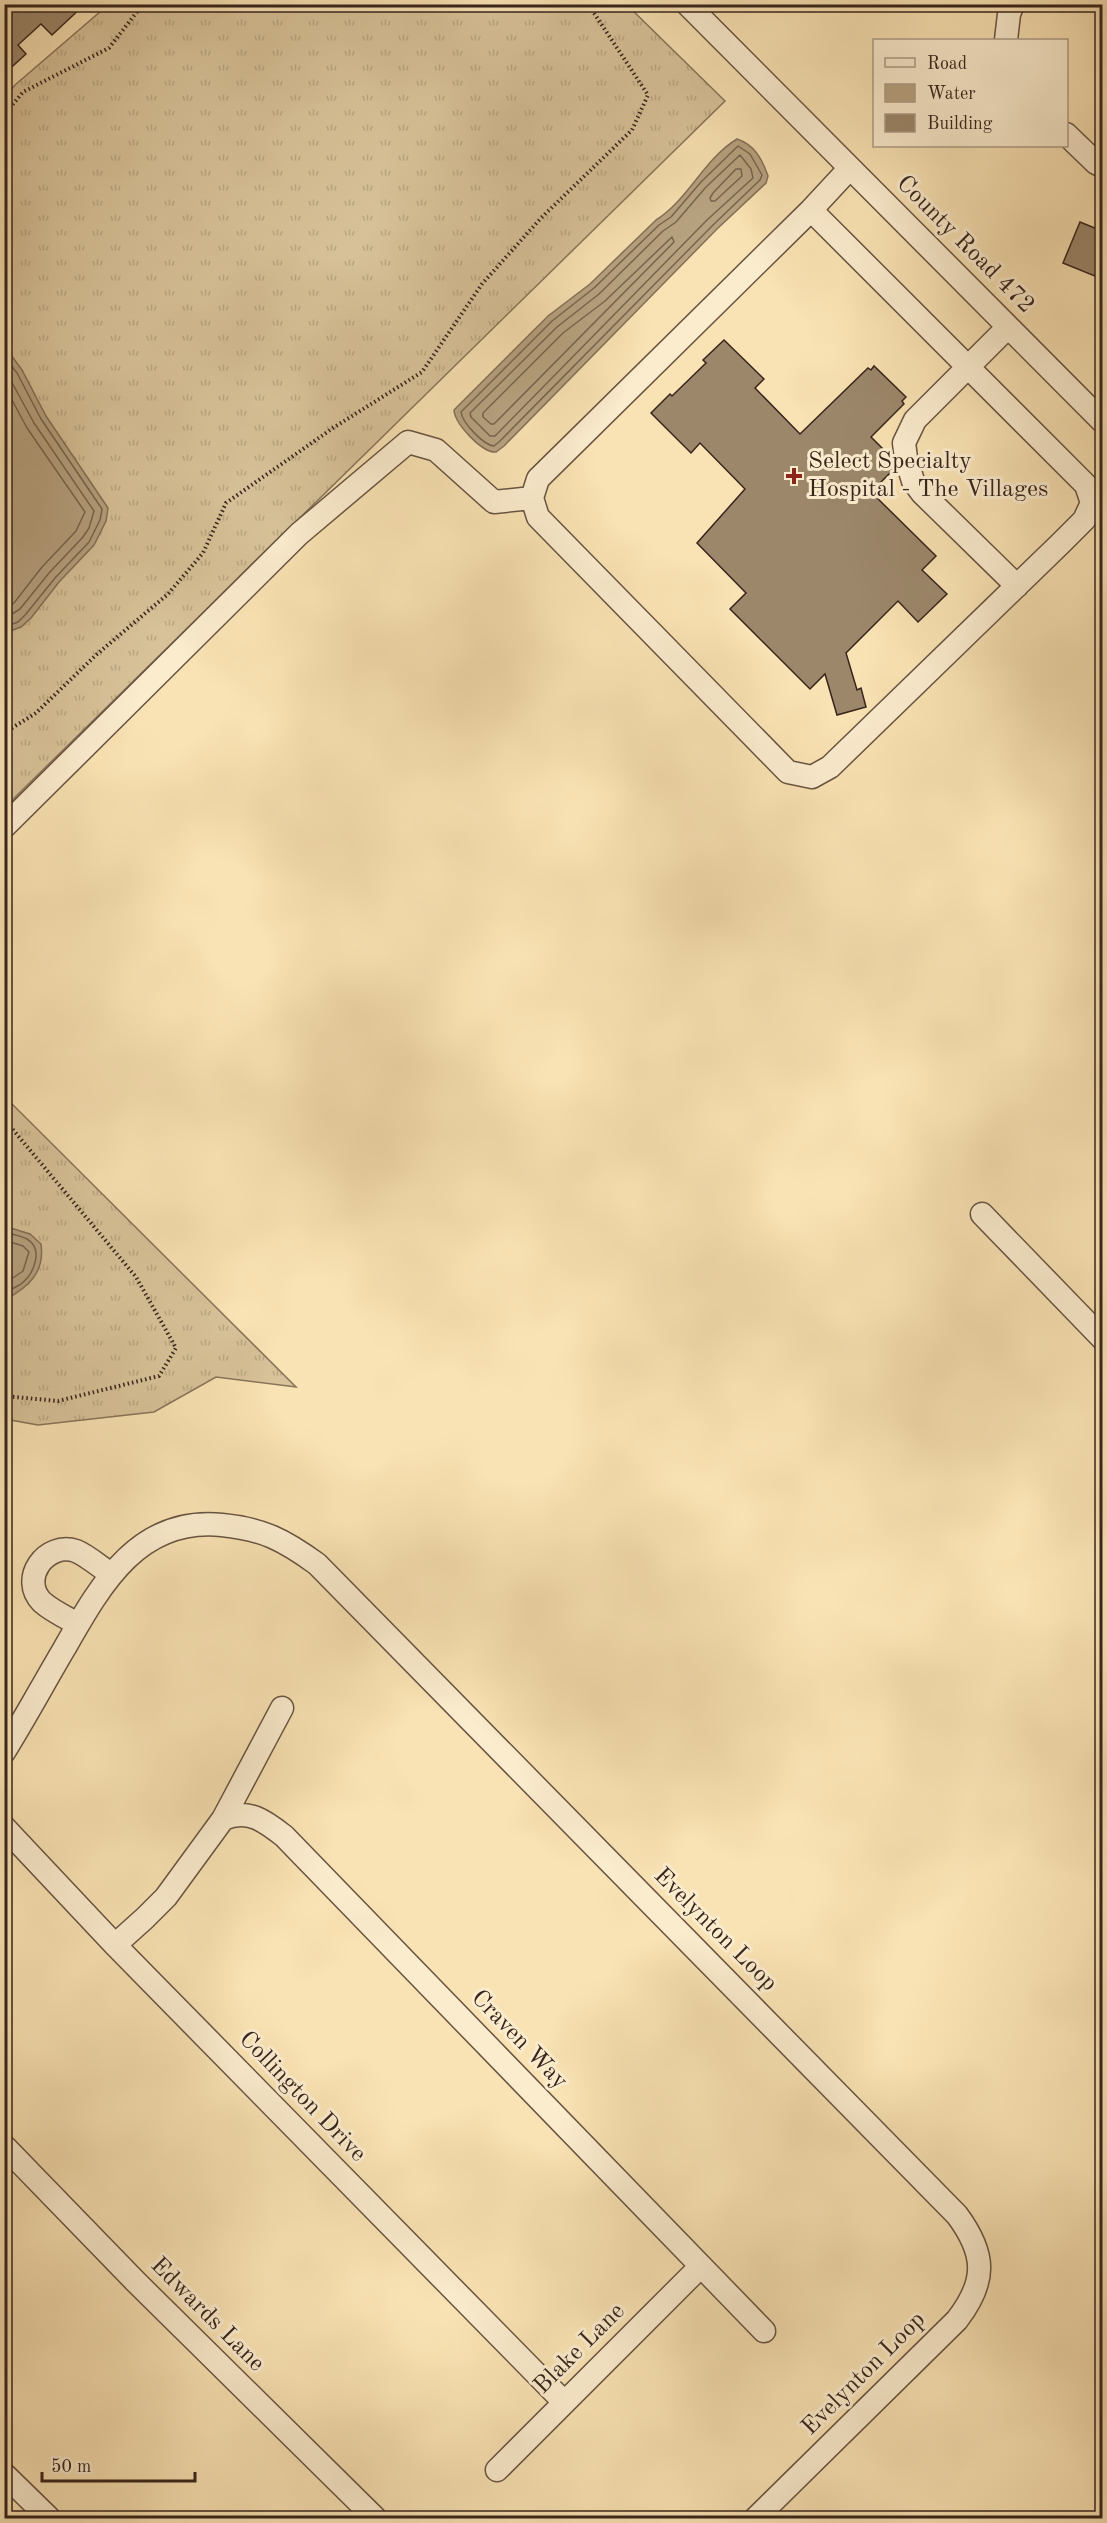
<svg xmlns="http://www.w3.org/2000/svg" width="1107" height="2523" font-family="'Old Standard TT',serif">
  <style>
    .grass { fill: url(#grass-tufts); stroke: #88745a; stroke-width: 1.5 }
    .water { fill: #b7a280; stroke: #847058; stroke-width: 1.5 }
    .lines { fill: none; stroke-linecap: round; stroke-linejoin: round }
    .shore { stroke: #77644e; stroke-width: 1.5 }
    .building { fill: #9c876b; stroke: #37251c; stroke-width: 1.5 }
    .minor-casing { stroke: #685442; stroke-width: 25 }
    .path { stroke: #37251c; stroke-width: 4; stroke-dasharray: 1.5 3; stroke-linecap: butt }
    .minor { stroke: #fbecce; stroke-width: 22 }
    .poi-dot { fill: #8f2418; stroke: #fbecce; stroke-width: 2 }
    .labels { text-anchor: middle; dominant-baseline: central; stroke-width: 6; stroke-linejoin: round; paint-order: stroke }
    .street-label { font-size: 24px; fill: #37251c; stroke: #fbecce }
    .poi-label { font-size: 24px; fill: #37251c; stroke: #fbecce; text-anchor: start }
  </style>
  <defs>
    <pattern id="grass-tufts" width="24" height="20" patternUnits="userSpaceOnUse" patternTransform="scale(1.5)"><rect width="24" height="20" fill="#d8c299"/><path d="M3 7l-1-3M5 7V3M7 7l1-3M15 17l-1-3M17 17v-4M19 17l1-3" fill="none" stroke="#baa783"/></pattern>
  </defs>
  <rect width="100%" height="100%" fill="#f9e2b3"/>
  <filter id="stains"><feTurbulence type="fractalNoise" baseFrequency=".00333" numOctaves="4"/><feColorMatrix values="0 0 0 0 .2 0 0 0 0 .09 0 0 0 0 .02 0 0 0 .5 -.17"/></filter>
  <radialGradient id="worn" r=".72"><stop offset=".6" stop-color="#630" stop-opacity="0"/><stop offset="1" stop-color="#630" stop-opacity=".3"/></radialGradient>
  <!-- grass -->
  <path class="grass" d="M 108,5 L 627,5 L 725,101 L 5,807 L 4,99 L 15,85 Z
    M 4,1096 L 296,1387 L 216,1377 L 154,1412 L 38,1425 L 5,1419 Z"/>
  <!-- water -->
  <path class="water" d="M 737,139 C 755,145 762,159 768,176 L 766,183 L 717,229 L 504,446 L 496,452 C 482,453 455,424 454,410 L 548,316 L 590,284 L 656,220 C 688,200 704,159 737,139 Z
    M 5,347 L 22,370 L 46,416 L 108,508 L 106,521 L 94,545 L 59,582 L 31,618 L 21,627 L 5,633 Z
    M 4,1226 L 30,1234 L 41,1244 C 45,1273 28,1287 5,1300 Z"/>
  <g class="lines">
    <!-- shore -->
    <path class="shore" d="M 738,146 L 750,154 L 762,175 L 760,180 L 713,225 L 500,441 L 494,446 C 483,445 462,422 461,412 L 552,321 L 594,288 L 659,225 L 671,217 L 701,182 Z
      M 740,155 L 751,169 L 753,178 L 707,220 L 495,436 L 490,436 L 471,417 L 470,413 L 557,327 L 599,294 L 663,231 L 676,222 L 706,187 Z
      M 736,169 L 741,169 L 742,176 L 715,201 L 711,201 L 710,198 L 713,193 Z
      M 672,237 L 674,242 L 494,424 L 491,424 L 483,417 L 483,413 L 563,333 L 605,301 Z
      M 4,356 L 17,373 L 41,419 L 102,509 L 100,520 L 89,542 L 55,578 L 26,614 L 18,622 L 4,627
      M 4,368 L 34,423 L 94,511 L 89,528 L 83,537 L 49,573 L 20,609 L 4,619
      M 4,385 L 27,428 L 85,512 L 76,531 L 42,567 L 14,603 L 4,610
      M 4,1232 C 12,1234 21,1236 27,1239 C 44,1249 34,1274 21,1284 C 16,1287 10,1290 4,1293
      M 4,1240 L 23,1246 L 29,1252 L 23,1271 L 4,1284"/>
  </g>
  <!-- building -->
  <path class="building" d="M 4,4 L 85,4 L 52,35 L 41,24 L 18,45 L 26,54 L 4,74 Z
    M 1080,222 L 1102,231 L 1102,279 L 1063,263 Z
    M 724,340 L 764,379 L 755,388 L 800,434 L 868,368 L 871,370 L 874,366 L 906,397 L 902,401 L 904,404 L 871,437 L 892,458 L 895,468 L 871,492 L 936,556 L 922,570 L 947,594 L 918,622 L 898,601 L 846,653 L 857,690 L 861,688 L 866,707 L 837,715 L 825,674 L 810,689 L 730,609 L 746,593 L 697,543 L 745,489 L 700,443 L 691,453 L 651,413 L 670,394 L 672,396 L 706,363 L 703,360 Z"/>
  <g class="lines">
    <defs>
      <path id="minor" d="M 687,4 L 1102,421
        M 1006,40 L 1009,14 L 1013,4
        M 1066,134 L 1096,163 L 1102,166
        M 811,210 L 1086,485 L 1092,503 L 1084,520 L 1061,543 L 830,767 L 812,777 L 788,772 L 538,517 L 532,498 L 538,479 L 811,210 L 850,168
        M 1008,327 L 915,420 L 904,443 L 906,458 L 913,481 L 922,493 L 1017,586
        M 4,827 L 299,534 L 408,442 L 436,450 L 494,502 L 532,498
        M 982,1214 L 1102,1338
        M 78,1624 C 67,1618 52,1611 42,1602 C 19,1579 46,1541 76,1551 C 88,1556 100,1567 111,1574
        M 4,1752 C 25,1718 44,1683 64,1649 C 100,1586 138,1516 222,1525 C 263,1529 284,1540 317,1564 L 957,2215 C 986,2254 987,2281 957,2320 L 756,2518
        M 223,1819 C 248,1808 265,1821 284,1836 L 764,2331
        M 4,1827 L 115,1945 L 564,2402
        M 115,1945 L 145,1918 L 166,1897 L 223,1819 L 282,1708
        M 4,2146 L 135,2281 L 375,2518
        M 497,2470 L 701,2266
        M 4,2474 L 49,2518"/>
    </defs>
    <!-- minor casing -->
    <use href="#minor" class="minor-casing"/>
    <!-- path -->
    <path class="path" d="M 4,115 L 23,92 L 109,48 L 143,4
      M 4,733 L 36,713 L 96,655 L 168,594 L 203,553 L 226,503 L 333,428 L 422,372 L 482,284 L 541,218 L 632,130 L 648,95 L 588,4
      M 4,1119 L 136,1277 L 176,1348 L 159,1376 L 58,1401 L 4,1396"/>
    <!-- minor -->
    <use href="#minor" class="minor"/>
  </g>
  <!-- markers -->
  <path class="poi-dot" d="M791 467h6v6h6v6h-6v6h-6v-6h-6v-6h6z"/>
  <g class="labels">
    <!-- street labels -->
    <g class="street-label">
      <text transform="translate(965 245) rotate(45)">County Road 472</text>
      <text transform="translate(715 1930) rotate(45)">Evelynton Loop</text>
      <text transform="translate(519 2040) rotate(46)">Craven Way</text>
      <text transform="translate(302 2097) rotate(46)">Collington Drive</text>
      <text transform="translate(207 2315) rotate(45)">Edwards Lane</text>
      <text transform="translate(580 2349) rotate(-45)">Blake Lane</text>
      <text transform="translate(864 2374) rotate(-45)">Evelynton Loop</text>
    </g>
    <!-- poi labels -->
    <g class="poi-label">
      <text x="808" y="462">Select Specialty<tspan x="808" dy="28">Hospital - The Villages</tspan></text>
    </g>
  </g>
  <!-- margin -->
  <rect width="1107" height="2523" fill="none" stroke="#f9e2b3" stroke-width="24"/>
  <rect x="6" y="6" width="1095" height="2511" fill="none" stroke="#37251c" stroke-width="3"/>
  <rect x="12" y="12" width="1083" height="2499" fill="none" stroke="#37251c" stroke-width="1.5"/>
  <!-- legend -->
  <rect x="873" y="39" width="195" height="108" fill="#fbecce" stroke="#ad9c87" stroke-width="1.5"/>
  <rect x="885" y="58" width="30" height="9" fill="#fbecce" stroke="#ad9c87" stroke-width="1.5"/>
  <text x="927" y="69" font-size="18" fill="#37251c">Road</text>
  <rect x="885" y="84" width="30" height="18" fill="#b7a280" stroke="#ad9c87" stroke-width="1.5"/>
  <text x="927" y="99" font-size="18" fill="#37251c">Water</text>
  <rect x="885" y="114" width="30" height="18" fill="#9c876b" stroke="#ad9c87" stroke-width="1.5"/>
  <text x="927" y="129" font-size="18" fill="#37251c">Building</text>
  <!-- scale -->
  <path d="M42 2472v9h153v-9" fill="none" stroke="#37251c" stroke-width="3"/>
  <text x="51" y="2472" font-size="18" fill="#37251c" stroke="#fbecce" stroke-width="4.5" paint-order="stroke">50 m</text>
  <rect width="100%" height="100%" filter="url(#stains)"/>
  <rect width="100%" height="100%" fill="url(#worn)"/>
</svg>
